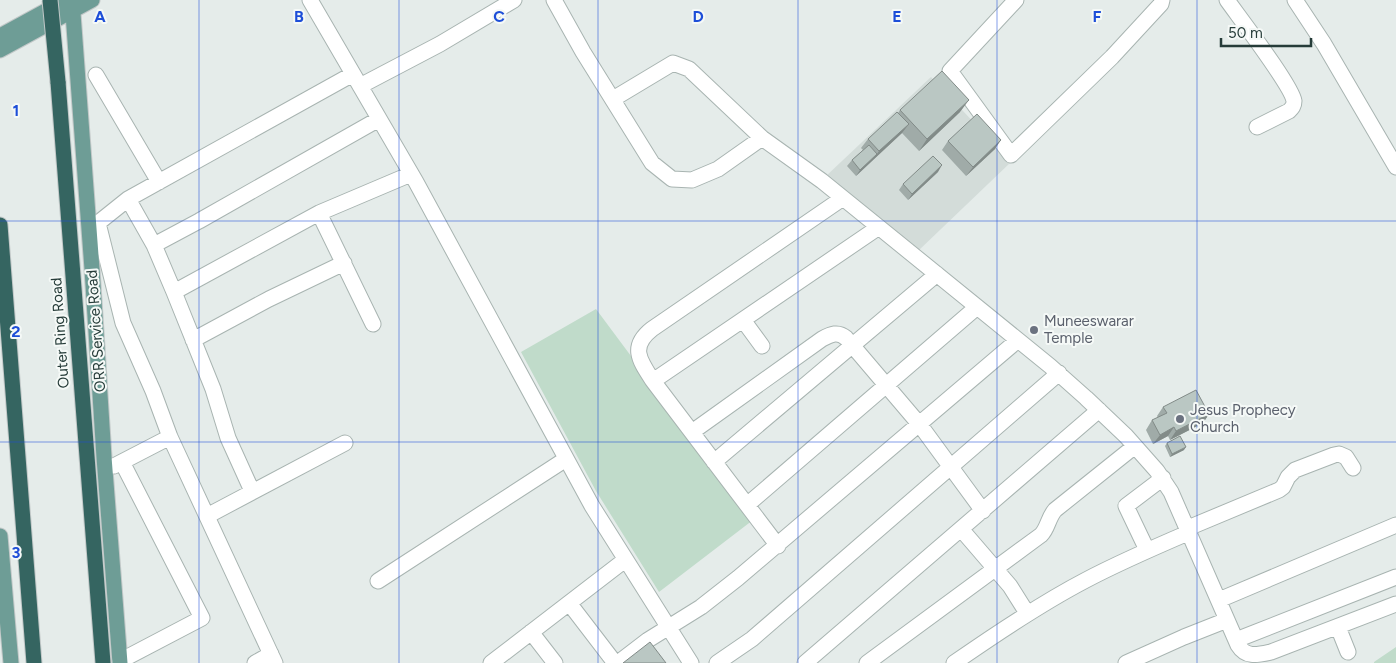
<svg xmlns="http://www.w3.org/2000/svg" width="1396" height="663" font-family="Figtree,sans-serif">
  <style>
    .built { fill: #d3dcd9 }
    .green { fill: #c0dbca }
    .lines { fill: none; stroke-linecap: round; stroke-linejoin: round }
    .minor-casing { stroke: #a8b4b1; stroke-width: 17 }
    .major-casing { stroke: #c2c8c8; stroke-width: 17 }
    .highway-casing { stroke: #c2c8c8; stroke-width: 17 }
    .minor { stroke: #fff; stroke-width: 15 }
    .major { stroke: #6e9d96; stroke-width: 15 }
    .highway { stroke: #356561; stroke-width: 15 }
    .highway-bridge-casing { stroke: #c2c8c8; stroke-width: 17; stroke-linecap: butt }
    .highway-bridge { stroke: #356561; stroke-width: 15 }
    .wall { fill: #a0aba8 }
    .shaded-wall { fill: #828b88 }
    .building { fill: #bac7c3; stroke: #828b88 }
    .grid { fill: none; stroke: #1d4ed8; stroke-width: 1; stroke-opacity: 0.55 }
    .worship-dot { fill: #6b7280; stroke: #f5f9f7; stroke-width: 2 }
    .labels { text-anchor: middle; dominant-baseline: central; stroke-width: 4; stroke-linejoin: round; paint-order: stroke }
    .worship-label { font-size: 15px; fill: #5b616d; stroke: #f5f9f7; text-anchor: start }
    .street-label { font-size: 15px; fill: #263c39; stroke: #f5f9f7 }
    .grid-label { font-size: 16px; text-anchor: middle; font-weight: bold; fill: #1d4ed8; stroke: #f5f9f7; stroke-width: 4; stroke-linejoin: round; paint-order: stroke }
  </style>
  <rect width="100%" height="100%" fill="#e5ecea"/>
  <!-- built -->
  <path class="built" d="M 931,77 L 1011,162 L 918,251 L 824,178 Z"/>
  <!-- green -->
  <path class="green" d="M 596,309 L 753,520 L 659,592 L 596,491 L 521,352 Z
    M 1396,647 L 1396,663 L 1374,663 L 1374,662 Z"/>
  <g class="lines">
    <defs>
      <path id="minor" d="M 310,0 L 416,182 L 592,506 L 691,663
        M 554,0 L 583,52 L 652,163 L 672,179 L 692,180 L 718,169 L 762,138
        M 1016,0 L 950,71 L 1011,155 L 1112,57 L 1161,4 L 1162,0
        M 1227,0 C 1239,17 1292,86 1294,101 C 1294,106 1292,108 1289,111 L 1257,127
        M 1295,0 L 1324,44 L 1396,167
        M 96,75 L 159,182
        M 360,86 L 440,44 L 514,0
        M 613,99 L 673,63 L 689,69 L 762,138 L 822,181 L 1050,366 L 1086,398 L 1126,436 L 1157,471 L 1171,492 L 1238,645 C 1246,658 1257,655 1271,652 L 1396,604
        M 128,199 L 154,245 L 174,292 L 213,389 L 228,438 L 252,491
        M 319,213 L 373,324
        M 154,245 L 199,221 L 379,119
        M 174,292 L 319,213 L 411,174
        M 743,320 L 762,346
        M 193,340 L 269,299 L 344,263
        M 653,381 L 879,227
        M 692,432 L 822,339 C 831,334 838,331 846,338 L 920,425 L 983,511
        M 714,462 L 937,274
        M 114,466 L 170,437
        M 747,505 L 977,307
        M 207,516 L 345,443
        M 1188,528 L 1279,490 L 1283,487 L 1288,477 L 1295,470 L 1334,455 L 1339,454 L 1346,457 L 1353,468
        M 961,529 L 1010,586 L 1027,613
        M 778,546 L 653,381 C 640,361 629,347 652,329 L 843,198
        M 1147,550 L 1126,506 L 1163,478
        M 378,581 L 566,459
        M 1219,600 L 1396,525
        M 569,603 L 615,663
        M 1338,627 L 1348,652
        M 531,632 L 555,663
        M 1236,640 L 1396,577
        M 120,661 L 202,618 L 122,462
        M 255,663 L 271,654
        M 275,663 L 170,437 L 153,391 L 123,323 L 98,223 L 128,199 L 353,74
        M 491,663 L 625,560
        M 618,663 L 648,640 L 701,607 L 738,578 L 1018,340
        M 717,663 L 752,639 L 1059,373
        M 805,663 L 1099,410
        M 867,663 L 1041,535 C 1048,528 1048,518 1055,510 L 1135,446
        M 954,663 C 997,633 1040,604 1086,580 C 1120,562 1155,547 1190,532
        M 1126,663 L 1184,637 L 1227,620"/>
      <path id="major" d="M 72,0 L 92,269 L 104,457 L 120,663
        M 0,36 L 66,0
        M 0,50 L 92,0
        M 0,536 L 11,663"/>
      <path id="highway" d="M 58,82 L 103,663
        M 0,225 L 34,663"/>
    </defs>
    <!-- minor casing -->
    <use href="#minor" class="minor-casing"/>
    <!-- major casing -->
    <use href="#major" class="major-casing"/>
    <!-- highway casing -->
    <use href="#highway" class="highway-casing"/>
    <!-- minor -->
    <use href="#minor" class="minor"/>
    <!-- major -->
    <use href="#major" class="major"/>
    <!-- highway -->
    <use href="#highway" class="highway"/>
    <defs>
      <path id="highway-bridge" d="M 50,0 L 58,82"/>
    </defs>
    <!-- highway-bridge casing -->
    <use href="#highway-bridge" class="highway-bridge-casing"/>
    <!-- highway-bridge -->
    <use href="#highway-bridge" class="highway-bridge"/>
  </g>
  <!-- wall -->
  <path class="wall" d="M 900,110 L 960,112 L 919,151 L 902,133 L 856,176 L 847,166 L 852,160 L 863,150 L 861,148 L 868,139 L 898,113 Z
    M 948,141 L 995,149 L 966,176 L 942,150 Z
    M 938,172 L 908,200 L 899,190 L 903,184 Z
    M 1163,407 L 1209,414 L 1203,423 L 1170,440 L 1168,436 L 1153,444 L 1146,430 L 1152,420 L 1158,418 L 1157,416 Z
    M 1167,443 L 1184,450 L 1170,457 L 1165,446 Z"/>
  <!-- shaded-wall -->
  <path class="shaded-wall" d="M 969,100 L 960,112 L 919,151 L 927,139 Z
    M 909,124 L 902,133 L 873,160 L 879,151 Z
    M 1001,140 L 995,149 L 966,176 L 973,167 Z
    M 877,154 L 873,160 L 856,176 L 860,170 Z
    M 942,165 L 938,172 L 908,200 L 912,194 Z
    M 1209,414 L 1203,423 L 1170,440 L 1176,431 Z
    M 1174,427 L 1168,436 L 1153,444 L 1160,435 Z
    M 1186,447 L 1184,450 L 1170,457 L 1172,454 Z"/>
  <!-- building -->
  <path class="building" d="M 942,71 L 969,100 L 927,139 L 900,110 Z
    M 897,112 L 909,124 L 879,151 L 868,139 Z
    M 977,114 L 1001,140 L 973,167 L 948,141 Z
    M 869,145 L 877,154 L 860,170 L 852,160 Z
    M 933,156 L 942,165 L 912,194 L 903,184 Z
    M 1196,390 L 1209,414 L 1176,431 L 1174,427 L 1160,435 L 1152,420 L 1167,413 L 1163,407 Z
    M 1180,436 L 1186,447 L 1172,454 L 1167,443 Z
    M 650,642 L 666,663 L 623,663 Z"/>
  <!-- grid -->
  <path class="grid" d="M 199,0 L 199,663M 399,0 L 399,663M 598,0 L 598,663M 798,0 L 798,663M 997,0 L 997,663M 1197,0 L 1197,663M 0,221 L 1396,221M 0,442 L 1396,442"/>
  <!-- markers -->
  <g class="worship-dot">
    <circle cx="1034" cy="330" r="5"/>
    <circle cx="1180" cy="419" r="5"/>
  </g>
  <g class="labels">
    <!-- worship labels -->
    <g class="worship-label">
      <text x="1044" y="321">Muneeswarar<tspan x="1044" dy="17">Temple</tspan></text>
      <text x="1190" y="410">Jesus Prophecy<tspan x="1190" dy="17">Church</tspan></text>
    </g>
    <!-- street labels -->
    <g class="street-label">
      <text transform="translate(96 331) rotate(-94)">ORR Service Road</text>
      <text transform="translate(60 333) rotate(-94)">Outer Ring Road</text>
    </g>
  </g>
  <g class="grid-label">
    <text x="100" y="22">A</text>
    <text x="299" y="22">B</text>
    <text x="499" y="22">C</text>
    <text x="698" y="22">D</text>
    <text x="897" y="22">E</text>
    <text x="1097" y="22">F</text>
    <text x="16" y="116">1</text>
    <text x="16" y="337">2</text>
    <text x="16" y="558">3</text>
  </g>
  <!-- scale -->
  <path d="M1221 38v8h90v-8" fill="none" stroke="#263c39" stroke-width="2.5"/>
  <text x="1228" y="38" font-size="15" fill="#263c39" stroke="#f5f9f7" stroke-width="4" paint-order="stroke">50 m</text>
</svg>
